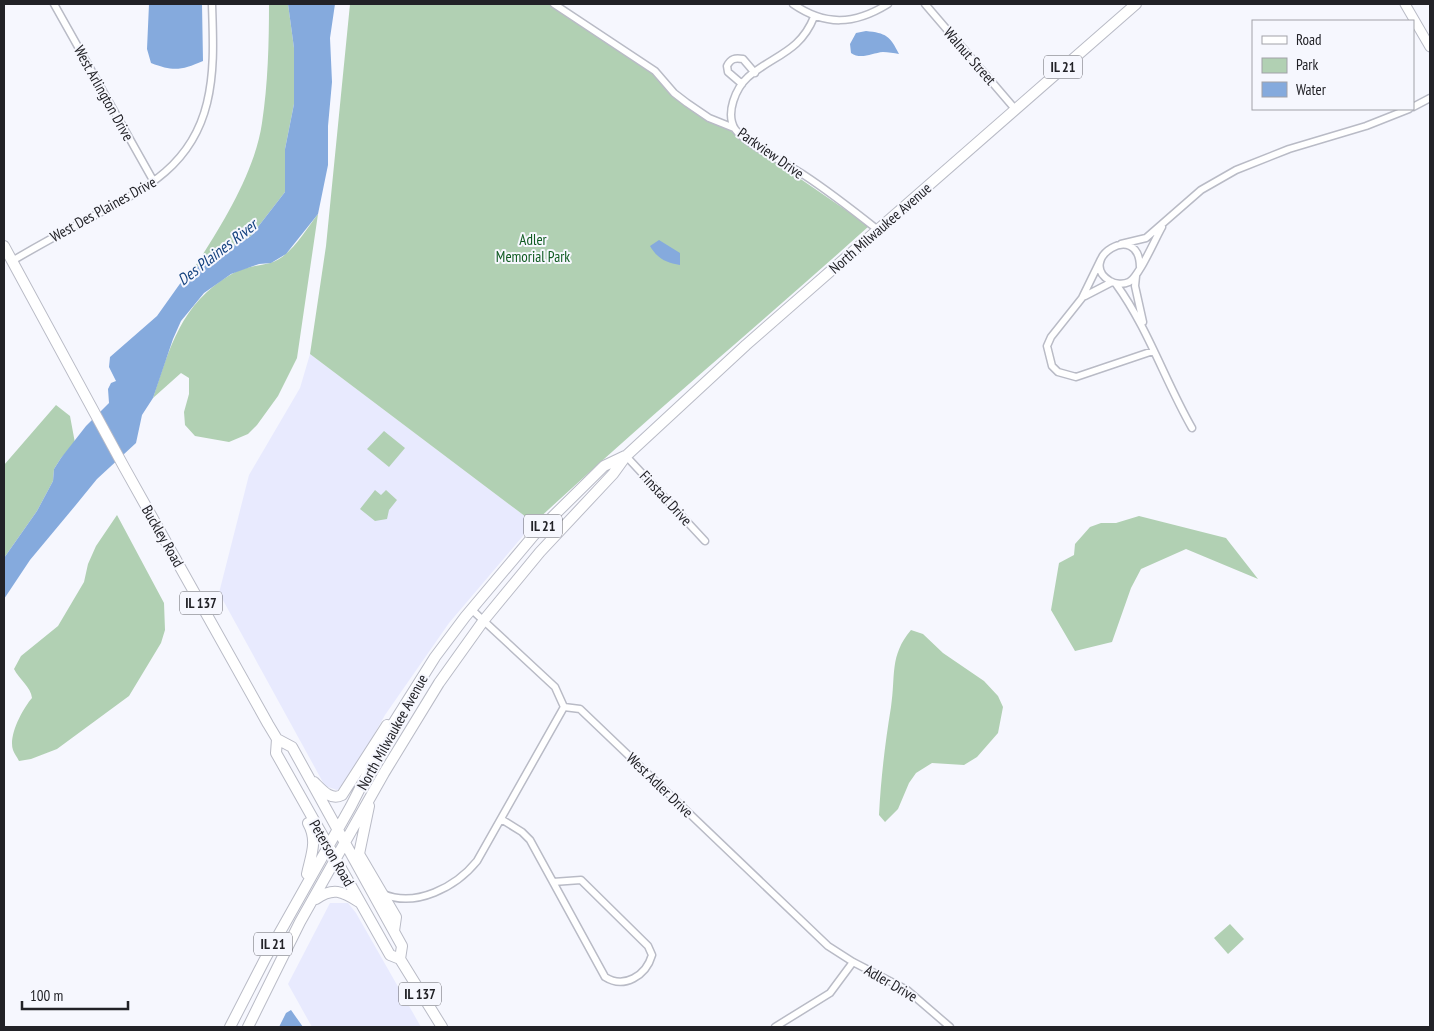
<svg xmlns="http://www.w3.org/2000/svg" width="1434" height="1031" font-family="'PT Sans Narrow',sans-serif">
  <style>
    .built { fill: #e8eafe }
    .green { fill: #b1d0b3 }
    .water { fill: #85aadd }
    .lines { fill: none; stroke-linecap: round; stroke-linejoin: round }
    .street-casing { stroke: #b9bbc6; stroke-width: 9 }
    .secondary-casing { stroke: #b9bbc6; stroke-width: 11 }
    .primary-casing { stroke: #b9bbc6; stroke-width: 12 }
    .street { stroke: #fff; stroke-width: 6 }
    .secondary { stroke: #fff; stroke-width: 9 }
    .primary { stroke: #fff; stroke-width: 10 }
    .labels { text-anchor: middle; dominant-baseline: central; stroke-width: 4; stroke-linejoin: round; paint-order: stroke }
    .shield { fill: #f6f7fe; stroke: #626268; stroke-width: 1 }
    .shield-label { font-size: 14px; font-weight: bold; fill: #222227 }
    .street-label { font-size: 15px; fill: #222227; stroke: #f6f7fe }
    .park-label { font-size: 15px; fill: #105b21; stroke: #f6f7fe }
    .water-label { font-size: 16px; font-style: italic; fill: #14427f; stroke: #f6f7fe }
  </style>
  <rect width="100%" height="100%" fill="#f6f7fe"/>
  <!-- built -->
  <path class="built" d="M 310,354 L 534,523 L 449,623 L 385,715 L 345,786 L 337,790 L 325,786 L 219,593 L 249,475 L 300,388 Z
    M 330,903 L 348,903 L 356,913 L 421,1027 L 312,1027 L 288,984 Z"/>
  <!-- green -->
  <path class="green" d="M 269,4 L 288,4 L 294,48 L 294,104 L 285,149 L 285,192 L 251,236 L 194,268 C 221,227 255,172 262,123 C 268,84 269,43 269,4 Z
    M 350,4 L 551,4 L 654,71 L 671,93 L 725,127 L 869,226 C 758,326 643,421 534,523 L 310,354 L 326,246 Z
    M 318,214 L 297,358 L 278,396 L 257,425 L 248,434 L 229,442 L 195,436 L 185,425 L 184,412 L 189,394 L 189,378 L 181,373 L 153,398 C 170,347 181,304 230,275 C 243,267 257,266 270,263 C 291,257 306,229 318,214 Z
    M 56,405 L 70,416 L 75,443 L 61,458 L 54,469 L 53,481 L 37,511 L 4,558 L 4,465 Z
    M 384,431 L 405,448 L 389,467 L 367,449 Z
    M 375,490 L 381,495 L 386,490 L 397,500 L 389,510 L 387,519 L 375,521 L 360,509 Z
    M 117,515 L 164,603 L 165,630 L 161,643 L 129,696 L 57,749 L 31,759 L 19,761 C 17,757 14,753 13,750 C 8,736 23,708 32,698 C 31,687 19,679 14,669 L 21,656 L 58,626 L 84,582 L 88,564 L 96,546 Z
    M 1139,516 L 1226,538 L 1258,579 L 1186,549 L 1141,569 L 1131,588 L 1112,642 L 1075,651 L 1051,610 L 1059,563 L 1074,555 L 1075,544 L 1090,527 L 1101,523 L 1116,523 Z
    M 911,630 L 923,634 L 943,653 L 984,681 L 998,696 L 1003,707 L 998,733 L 977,757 L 964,765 L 932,763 L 916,773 L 909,783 L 898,809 L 885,822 L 879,815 C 881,777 885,744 891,707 C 896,676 889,656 911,630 Z
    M 1230,924 L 1244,939 L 1228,954 L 1214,938 Z"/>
  <!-- water -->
  <path class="water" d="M 149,4 L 202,4 L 203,61 C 182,70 174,72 151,63 L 147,49 Z
    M 288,4 L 335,4 L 330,38 L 332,82 L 328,126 L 328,165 L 318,214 L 286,254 L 271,263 L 259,264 L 231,274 L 204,293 L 181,321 L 173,339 L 153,398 L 142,415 L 136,443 L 97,479 L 75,506 L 30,560 L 4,599 L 4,558 L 37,511 L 53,481 L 54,469 L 61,458 L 86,426 L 109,403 L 108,389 L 111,383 L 116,381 L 109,367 L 110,357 L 157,316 L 189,271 L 251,236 L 285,192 L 285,149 L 294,104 L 294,48 Z
    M 866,31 C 886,33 890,36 899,54 C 894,53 888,52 883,52 C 872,53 861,60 851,53 L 850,44 L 856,33 Z
    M 659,240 L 680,253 L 680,265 C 666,263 657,258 650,246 Z
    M 291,1010 L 303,1027 L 279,1027 L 286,1013 Z"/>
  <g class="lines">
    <defs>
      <path id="street" d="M 54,4 L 154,182
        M 554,4 L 655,71 L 674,93 L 687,103 L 709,118 L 734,128
        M 793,4 C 825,26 854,25 888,4
        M 925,4 L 1015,109
        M 814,17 C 800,52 774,55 748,77 C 736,88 725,113 735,129 C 745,144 788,164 804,175 C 830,192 854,211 878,230
        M 742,84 L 728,72 L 727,66 C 731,58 735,58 743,59 L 755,73
        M 1413,107 L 1430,98
        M 1121,244 L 1146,238 L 1201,190 L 1236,170 L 1289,149 L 1366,126 L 1409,109
        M 1101,259 L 1082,298 L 1051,337 L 1047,346 L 1052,366 L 1058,372 L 1076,377 L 1153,351
        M 12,261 C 36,247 61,233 86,220 C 141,191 191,169 207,103 C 215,70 213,37 212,4
        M 1140,267 C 1139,219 1075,260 1110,281 C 1115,284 1123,285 1129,282 C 1139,277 1155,239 1162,227
        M 1136,276 L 1135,286 L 1143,322
        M 1116,284 C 1148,328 1165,381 1192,428
        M 1085,296 L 1112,282
        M 626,456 L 705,541
        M 471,609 L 555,687 L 564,707 L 580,709 L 828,946 L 853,962 L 907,990 L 950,1027
        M 501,819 L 522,832 L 530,840 L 605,977 C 624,989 646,976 652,955 L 648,946 L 581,880 L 553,882
        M 383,894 C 416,908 456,887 477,861 L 564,707
        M 775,1027 L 830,993 L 853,962"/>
      <path id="secondary" d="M 1405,4 L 1430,47"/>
      <path id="primary" d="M 4,246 L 124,467 L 268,724 L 277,739 L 292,747 L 402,946 L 400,959
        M 277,739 L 276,753 L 390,955 L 400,959 L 442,1027
        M 314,782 C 322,790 331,801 342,795 L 387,725
        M 369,806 L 359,854 L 396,917 L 394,931
        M 307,874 C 311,855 318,841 308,823
        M 316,899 C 333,887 342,891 359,902
        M 230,1027 L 266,957 L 351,806 L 391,727 L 435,657 L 465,617 L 534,535 L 604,466 L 625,456
        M 248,1027 L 300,922 L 384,773 L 439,683 L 484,620 L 540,552 L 613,474 L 626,456 L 746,345 L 1136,4"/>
    </defs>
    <!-- street casing -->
    <use href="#street" class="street-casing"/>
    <!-- secondary casing -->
    <use href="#secondary" class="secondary-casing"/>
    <!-- primary casing -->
    <use href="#primary" class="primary-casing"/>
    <!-- street -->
    <use href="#street" class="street"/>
    <!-- secondary -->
    <use href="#secondary" class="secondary"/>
    <!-- primary -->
    <use href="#primary" class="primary"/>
  </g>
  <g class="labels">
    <!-- shield labels -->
    <g class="shield">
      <rect x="1044" y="55.5" width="38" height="23" rx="4"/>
      <rect x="524" y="514.5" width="38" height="23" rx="4"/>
      <rect x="180" y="591.5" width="42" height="23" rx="4"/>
      <rect x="254" y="932.5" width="38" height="23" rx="4"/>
      <rect x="399" y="982.5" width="42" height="23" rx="4"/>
    </g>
    <g class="shield-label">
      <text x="1063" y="67">IL 21</text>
      <text x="543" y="526">IL 21</text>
      <text x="201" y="603">IL 137</text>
      <text x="273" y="944">IL 21</text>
      <text x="420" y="994">IL 137</text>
    </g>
    <!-- street labels -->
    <g class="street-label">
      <text transform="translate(970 56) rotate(49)">Walnut Street</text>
      <text transform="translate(104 93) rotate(61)">West Arlington Drive</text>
      <text transform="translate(771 153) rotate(35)">Parkview Drive</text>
      <text transform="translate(103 209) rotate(-29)">West Des Plaines Drive</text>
      <text transform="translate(880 228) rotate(-41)">North Milwaukee Avenue</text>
      <text transform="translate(666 498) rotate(47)">Finstad Drive</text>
      <text transform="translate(163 536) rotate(60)">Buckley Road</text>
      <text transform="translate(392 732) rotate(-61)">North Milwaukee Avenue</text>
      <text transform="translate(660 785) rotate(44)">West Adler Drive</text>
      <text transform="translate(332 853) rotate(60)">Peterson Road</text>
      <text transform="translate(891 983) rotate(30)">Adler Drive</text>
    </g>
    <!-- park labels -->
    <g class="park-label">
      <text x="533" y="239">Adler<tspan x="533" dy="17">Memorial Park</tspan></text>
    </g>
    <!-- water labels -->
    <g class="water-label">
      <text transform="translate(217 252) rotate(-38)">Des Plaines River</text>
    </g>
  </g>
  <!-- border -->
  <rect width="1434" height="1031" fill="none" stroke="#222227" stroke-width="10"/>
  <!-- legend -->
  <rect x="1252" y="20" width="162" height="90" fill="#f6f7fe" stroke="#a1a2a8"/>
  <rect x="1262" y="36" width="25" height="8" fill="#ffffff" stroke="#a1a2a8"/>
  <text x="1296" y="45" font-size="15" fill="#222227">Road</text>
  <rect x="1262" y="58" width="25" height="15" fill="#b1d0b3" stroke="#a1a2a8"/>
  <text x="1296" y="70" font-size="15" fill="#222227">Park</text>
  <rect x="1262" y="82" width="25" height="15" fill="#85aadd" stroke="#a1a2a8"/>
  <text x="1296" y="95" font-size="15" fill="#222227">Water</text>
  <!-- scale -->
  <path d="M22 1001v8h106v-8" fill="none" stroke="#222227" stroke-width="2.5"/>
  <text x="30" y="1001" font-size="15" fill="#222227" stroke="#f6f7fe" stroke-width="4" paint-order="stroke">100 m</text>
</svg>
